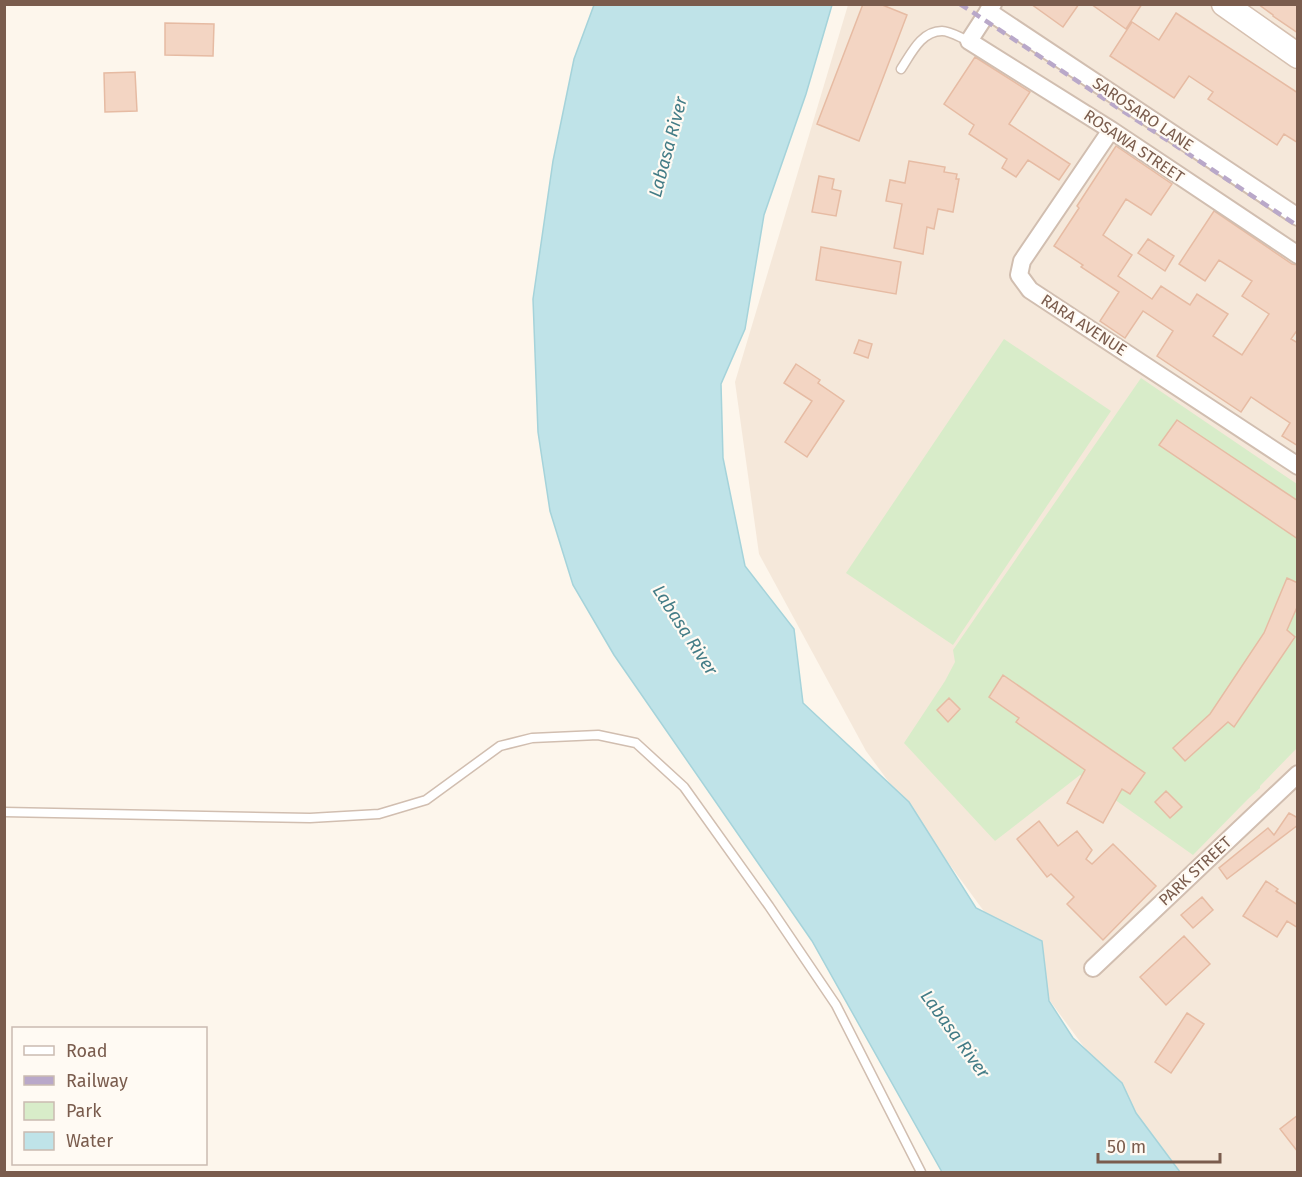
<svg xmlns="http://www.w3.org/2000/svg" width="1302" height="1177" font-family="'Fira Sans',sans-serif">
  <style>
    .residential { fill: #f5e8da }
    .green { fill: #d8ecc9 }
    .water { fill: #bfe3e8; stroke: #a5d3da; stroke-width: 1.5 }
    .building { fill: #f3d5c3; stroke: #e6bba3; stroke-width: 1.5 }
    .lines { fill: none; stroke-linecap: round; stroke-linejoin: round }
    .service-casing { stroke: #d1beb0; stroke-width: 11 }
    .minor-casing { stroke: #d1beb0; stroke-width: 20 }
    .secondary-casing { stroke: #d6c0b0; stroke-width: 27 }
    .service { stroke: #fff; stroke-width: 8 }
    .minor { stroke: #fff; stroke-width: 16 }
    .secondary { stroke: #fff; stroke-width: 24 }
    .rail { stroke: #b9a8c9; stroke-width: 4.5; stroke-dasharray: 9 6; stroke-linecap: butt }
    .labels { text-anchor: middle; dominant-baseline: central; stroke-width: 4.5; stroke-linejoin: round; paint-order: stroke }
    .street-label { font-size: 16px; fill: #7a5c4d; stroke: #fffaf3 }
    .water-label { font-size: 18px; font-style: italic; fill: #437c86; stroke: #fffaf3 }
  </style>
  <rect width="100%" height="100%" fill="#fdf6ec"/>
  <!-- residential -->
  <path class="residential" d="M 848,5 L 1297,5 L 1297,1172 L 1176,1172 L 866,751 L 759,554 L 735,382 Z"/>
  <!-- green -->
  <path class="green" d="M 1004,339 L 1111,411 L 953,645 L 846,573 Z
    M 1141,378 L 1297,484 L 1297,748 L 1260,786 L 1260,788 L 1248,799 L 1193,855 L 1080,775 L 995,841 L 904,743 L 945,681 L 955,662 L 953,650 Z"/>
  <!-- water -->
  <path class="water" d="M 594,5 L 832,5 L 806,94 L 764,215 L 745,329 L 721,384 L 723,458 L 745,566 L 794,629 L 803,703 L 909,802 L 976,908 L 1042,941 L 1049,1001 L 1073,1038 L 1122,1083 L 1136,1113 L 1180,1172 L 942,1172 L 812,941 L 614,655 L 573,585 L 550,511 L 538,432 L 533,299 L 553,161 L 574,59 Z"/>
  <!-- building -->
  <path class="building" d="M 863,4 L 880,4 L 907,15 L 859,141 L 817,124 Z
    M 1031,4 L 1079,4 L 1063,27 Z
    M 1091,4 L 1142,4 L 1126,29 Z
    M 1258,4 L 1298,4 L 1298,33 L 1273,16 L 1273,15 Z
    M 1176,13 L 1298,93 L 1298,143 L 1284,134 L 1277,145 L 1208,99 L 1213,92 L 1189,76 L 1174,98 L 1110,56 L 1132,22 L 1159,40 Z
    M 165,23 L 214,24 L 213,56 L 165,55 Z
    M 975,57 L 1030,92 L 1009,124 L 1070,164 L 1059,180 L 1028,160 L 1016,177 L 1002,168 L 1007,159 L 969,134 L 974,125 L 944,104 Z
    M 135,72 L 137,111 L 105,112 L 104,73 Z
    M 1116,146 L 1172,184 L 1151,215 L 1126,199 L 1103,235 L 1132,255 L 1118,276 L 1152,299 L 1161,286 L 1190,305 L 1197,294 L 1228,314 L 1213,336 L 1242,355 L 1269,314 L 1242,296 L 1252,281 L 1219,260 L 1205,281 L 1179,264 L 1214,211 L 1292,264 L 1298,265 L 1298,329 L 1291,339 L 1298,343 L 1298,446 L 1282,436 L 1290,423 L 1251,397 L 1241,412 L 1157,356 L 1173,331 L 1143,311 L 1125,338 L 1100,321 L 1119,292 L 1081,267 L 1083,265 L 1054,246 L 1079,208 L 1077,206 Z
    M 909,161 L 945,167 L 944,172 L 957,174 L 956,179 L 959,179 L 953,212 L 938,209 L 934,229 L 927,227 L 923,254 L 894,248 L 902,204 L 886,201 L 890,180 L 905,183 Z
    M 819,176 L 834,179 L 832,189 L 841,191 L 836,216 L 812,212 Z
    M 1148,239 L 1174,256 L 1165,271 L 1138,253 Z
    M 821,247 L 901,262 L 896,294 L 816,280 Z
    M 859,340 L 872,344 L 868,358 L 854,353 Z
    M 796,364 L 820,380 L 818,383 L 844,401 L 807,457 L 785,442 L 812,401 L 784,383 Z
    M 1177,420 L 1298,501 L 1298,539 L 1159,445 Z
    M 1287,578 L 1298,583 L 1298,605 L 1287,630 L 1295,637 L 1234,727 L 1228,722 L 1185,761 L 1173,748 L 1210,714 L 1264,633 Z
    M 1003,675 L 1145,773 L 1130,794 L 1122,789 L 1103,823 L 1067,803 L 1085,770 L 1016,722 L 1019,718 L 989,697 Z
    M 949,698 L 960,709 L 948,722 L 937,710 Z
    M 1166,791 L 1182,807 L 1170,818 L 1155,802 Z
    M 1289,813 L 1298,818 L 1298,825 L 1227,879 L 1219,868 L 1268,828 L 1274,835 Z
    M 1039,821 L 1058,846 L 1077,831 L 1092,850 L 1086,859 L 1092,864 L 1113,844 L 1156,886 L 1103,940 L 1067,904 L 1074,897 L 1051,874 L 1047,877 L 1017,839 Z
    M 1266,881 L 1278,889 L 1276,891 L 1298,905 L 1298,928 L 1287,921 L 1277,937 L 1243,916 Z
    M 1202,897 L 1213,910 L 1193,928 L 1181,915 Z
    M 1184,936 L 1210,964 L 1166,1005 L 1140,977 Z
    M 1187,1013 L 1204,1024 L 1171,1073 L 1155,1062 Z
    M 1298,1115 L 1298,1152 L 1280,1129 Z"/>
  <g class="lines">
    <defs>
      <path id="service" d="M 901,69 C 911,54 921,31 942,31 C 950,31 961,38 969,41
        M 4,812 L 310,818 L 379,814 L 426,800 L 500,746 L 532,738 L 598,735 L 636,743 L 684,787 L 769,906 L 836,1005 L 921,1172"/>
      <path id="minor" d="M 993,4 L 969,41 L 1111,130 L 1298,255
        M 988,11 L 1298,217
        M 1111,130 L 1022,261 L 1019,275 L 1030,290 L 1298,466
        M 1093,968 L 1298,774"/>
      <path id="secondary" d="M 1224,4 L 1298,56"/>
    </defs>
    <!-- service casing -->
    <use href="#service" class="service-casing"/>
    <!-- minor casing -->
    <use href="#minor" class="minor-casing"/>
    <!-- secondary casing -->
    <use href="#secondary" class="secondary-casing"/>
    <!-- service -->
    <use href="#service" class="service"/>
    <!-- minor -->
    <use href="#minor" class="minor"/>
    <!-- secondary -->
    <use href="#secondary" class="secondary"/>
    <!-- rail -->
    <path class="rail" d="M 960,4 L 1298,226"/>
  </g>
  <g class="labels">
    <!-- street labels -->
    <g class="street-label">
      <text transform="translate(1143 114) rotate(34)">SAROSARO LANE</text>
      <text transform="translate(1134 146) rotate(34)">ROSAWA STREET</text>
      <text transform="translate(1084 325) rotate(33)">RARA AVENUE</text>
      <text transform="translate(1195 871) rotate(-43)">PARK STREET</text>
    </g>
    <!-- water labels -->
    <g class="water-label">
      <text transform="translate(668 147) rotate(-75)">Labasa River</text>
      <text transform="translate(685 630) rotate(57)">Labasa River</text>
      <text transform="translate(955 1034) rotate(54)">Labasa River</text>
    </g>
  </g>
  <!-- border -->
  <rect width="1302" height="1177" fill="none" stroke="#7a5c4d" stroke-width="12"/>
  <!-- legend -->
  <rect x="12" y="1027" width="195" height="138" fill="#fffaf3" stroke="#cabbb1" stroke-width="1.5"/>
  <rect x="24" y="1046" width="30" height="9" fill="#ffffff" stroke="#cabbb1" stroke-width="1.5"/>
  <text x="66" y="1057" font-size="18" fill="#7a5c4d">Road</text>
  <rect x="24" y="1076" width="30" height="9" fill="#b9a8c9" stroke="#cabbb1" stroke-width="1.5"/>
  <text x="66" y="1087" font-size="18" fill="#7a5c4d">Railway</text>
  <rect x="24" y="1102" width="30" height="18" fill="#d8ecc9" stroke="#cabbb1" stroke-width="1.5"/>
  <text x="66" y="1117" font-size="18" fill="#7a5c4d">Park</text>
  <rect x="24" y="1132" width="30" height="18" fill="#bfe3e8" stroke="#cabbb1" stroke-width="1.5"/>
  <text x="66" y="1147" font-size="18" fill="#7a5c4d">Water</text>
  <!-- scale -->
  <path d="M1098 1153v9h122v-9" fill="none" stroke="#7a5c4d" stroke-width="3"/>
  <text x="1107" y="1153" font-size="18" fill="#7a5c4d" stroke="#fffaf3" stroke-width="4.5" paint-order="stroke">50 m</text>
</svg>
